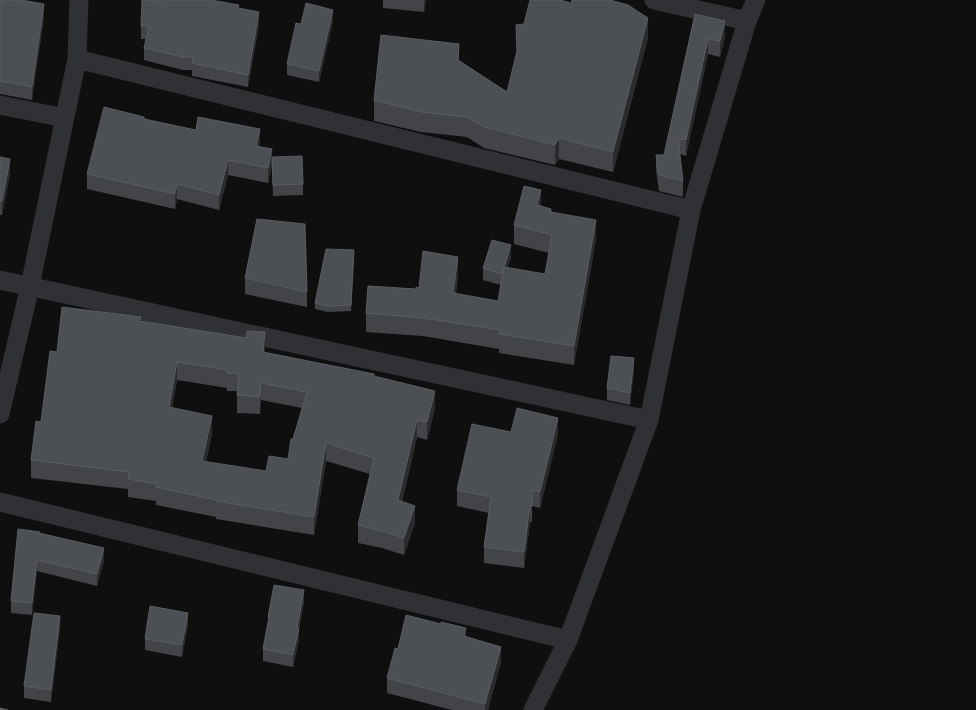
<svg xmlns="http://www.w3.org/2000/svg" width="976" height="710" font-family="'IBM Plex Sans',sans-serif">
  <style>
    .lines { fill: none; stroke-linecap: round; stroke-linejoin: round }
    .minor { stroke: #303135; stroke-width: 19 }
    .wall { fill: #424448; fill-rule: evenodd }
    .shaded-wall { fill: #292b2d }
    .building { fill: #4c4f53; stroke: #595d62; fill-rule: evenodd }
  </style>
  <rect width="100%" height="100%" fill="#0f0f10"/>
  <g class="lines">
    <!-- minor -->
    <path class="minor" d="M 654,0 L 747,21
      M 77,59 L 691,210
      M 0,105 L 65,118
      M 0,280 L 649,420
      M 0,414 L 30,286 L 77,59 L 79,0
      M 0,502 L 568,640
      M 533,710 L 568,640 L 649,420 L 691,210 L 747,21 L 756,0"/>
  </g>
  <!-- wall -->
  <path class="wall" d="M 0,0 L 44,17 L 32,100 L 0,94 Z
    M 383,0 L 426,0 L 424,12 L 383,8 Z
    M 161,1 L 239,8 L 259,25 L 248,87 L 192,76 L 192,70 L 183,70 L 144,60 L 144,48 L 146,39 L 141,39 L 141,26 Z
    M 695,14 L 725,36 L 720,57 L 708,54 L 686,156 L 680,154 L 683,181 L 683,197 L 659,191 L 656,170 L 656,155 L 664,155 Z
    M 333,21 L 319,82 L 287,75 L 287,64 L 301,24 Z
    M 516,25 L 648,38 L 613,172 L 559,159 L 555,165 L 484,148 L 467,137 L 421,132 L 374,121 L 374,100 L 459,62 L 507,92 L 517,54 Z
    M 144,119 L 260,144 L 259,147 L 303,184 L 303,195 L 273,196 L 272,164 L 268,183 L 228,175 L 219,210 L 177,199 L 175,209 L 87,189 L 87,174 Z
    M 0,157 L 10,174 L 2,215 L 0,215 Z
    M 541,206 L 596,239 L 574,365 L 499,353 L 499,349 L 423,336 L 366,332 L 366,313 L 416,289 L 458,276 L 456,294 L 498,301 L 501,285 L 483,280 L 483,268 L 511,257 L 507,268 L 545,274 L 549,253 L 514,244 L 514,225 Z
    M 354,256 L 351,311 L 328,312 L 315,309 L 315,303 Z
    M 245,278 L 307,292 L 307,307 L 245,294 Z
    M 141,321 L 265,352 L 374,376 L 435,408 L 427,440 L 417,437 L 402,502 L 415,523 L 404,555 L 382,548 L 358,543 L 358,525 L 370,474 L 326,461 L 314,535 L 216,519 L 216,517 L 156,505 L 156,501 L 128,497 L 128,489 L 31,478 L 31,460 L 41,422 L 57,352 ZM 177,380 L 227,388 L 227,391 L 237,391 L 237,413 L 260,414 L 261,400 L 302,408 L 288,459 L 266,471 L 206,462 L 212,434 L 172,408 Z
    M 634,370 L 630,405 L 607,400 L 607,388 Z
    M 511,432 L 558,434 L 540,508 L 532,506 L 532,522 L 530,522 L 524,568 L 484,563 L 484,547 L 489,513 L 457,506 L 457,490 Z
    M 40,533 L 104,560 L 97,586 L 37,571 L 32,615 L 11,613 L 11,601 Z
    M 304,602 L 299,629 L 299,640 L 293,667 L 263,661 L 263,649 L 268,624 L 268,617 Z
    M 188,625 L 182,657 L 145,650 L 145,639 Z
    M 60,628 L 51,702 L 24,698 L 24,686 Z
    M 466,637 L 501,662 L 488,710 L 452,710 L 387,693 L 387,678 L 398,649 Z"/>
  <!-- shaded-wall -->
  <path class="shaded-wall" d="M 424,0 L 426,0 L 424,12 Z
    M 44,4 L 44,17 L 32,100 L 32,87 Z
    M 333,10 L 333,21 L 319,82 L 319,71 Z
    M 259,12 L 259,25 L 248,87 L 248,75 Z
    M 648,18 L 648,38 L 613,172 L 613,152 Z
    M 725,21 L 725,36 L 720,57 L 720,41 Z
    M 708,39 L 708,54 L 686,156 L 686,140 Z
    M 459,44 L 459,64 L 458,60 Z
    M 260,129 L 260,144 L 256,161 L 256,146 Z
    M 559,138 L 559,159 L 555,165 L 555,145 Z
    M 272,149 L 272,164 L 268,183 L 268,168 Z
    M 10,159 L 10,174 L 2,215 L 2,201 Z
    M 228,160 L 228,175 L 219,210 L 219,195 Z
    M 177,184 L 177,199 L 175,209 L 175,194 Z
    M 541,190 L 541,209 L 537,205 Z
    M 596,220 L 596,239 L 574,365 L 574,346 Z
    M 511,245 L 511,257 L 502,285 L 502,274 Z
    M 458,257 L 458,276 L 453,312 L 453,293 Z
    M 265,332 L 265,350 L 263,369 L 263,352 Z
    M 634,358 L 634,370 L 630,405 L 630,393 Z
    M 177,362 L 177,380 L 169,425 L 169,407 Z
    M 261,383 L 261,400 L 260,414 L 260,397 Z
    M 435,391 L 435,408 L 427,440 L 427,422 Z
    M 212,416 L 212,434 L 202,479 L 202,461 Z
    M 558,418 L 558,434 L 540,508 L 540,492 Z
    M 417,420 L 417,437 L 398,518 L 398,500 Z
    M 326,443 L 326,461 L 314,535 L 314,517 Z
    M 415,506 L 415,523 L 404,555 L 404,538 Z
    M 530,506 L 530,522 L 524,568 L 524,552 Z
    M 104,548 L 104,560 L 97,586 L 97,574 Z
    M 37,560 L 37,571 L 32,615 L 32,603 Z
    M 304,590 L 304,602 L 299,629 L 299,640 L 293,667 L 293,655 L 297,628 Z
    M 188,613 L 188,625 L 182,657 L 182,645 Z
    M 60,616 L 60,628 L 51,702 L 51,690 Z
    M 466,628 L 466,643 L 464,636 Z
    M 501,647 L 501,662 L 488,710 L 485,710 L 485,704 Z"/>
  <!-- building -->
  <path class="building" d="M 0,0 L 21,0 L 44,4 L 32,87 L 0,81 Z
    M 142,0 L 160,0 L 160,1 L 168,0 L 211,0 L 239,5 L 238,8 L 259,12 L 248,75 L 192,63 L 193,57 L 183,57 L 144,48 L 149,26 L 141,26 Z
    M 530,0 L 560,0 L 571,3 L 572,0 L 610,0 L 628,5 L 648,18 L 613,152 L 559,138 L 555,145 L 484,127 L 467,117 L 421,112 L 374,100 L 381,35 L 459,44 L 458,60 L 507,92 L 517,51 L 516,25 L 524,24 Z
    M 306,3 L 333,10 L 319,71 L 287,64 L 296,23 L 301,24 Z
    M 695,14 L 725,21 L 720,41 L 708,39 L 686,140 L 678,139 L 683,181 L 659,175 L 656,155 L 664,155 Z
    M 104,107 L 144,117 L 144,119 L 196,130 L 198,117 L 260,129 L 256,146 L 272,149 L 268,168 L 228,160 L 219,195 L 177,184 L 175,194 L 87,174 Z
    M 302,156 L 303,184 L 273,185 L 272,157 Z
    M 0,157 L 10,159 L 2,201 L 0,201 Z
    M 524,186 L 541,190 L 537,205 L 551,209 L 551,212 L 596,220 L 574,346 L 499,334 L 500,330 L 423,318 L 366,313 L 368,286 L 416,289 L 416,287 L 419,288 L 423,251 L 458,257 L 453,293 L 498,301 L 504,267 L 545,274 L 552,235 L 514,225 Z
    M 257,219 L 305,224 L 307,292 L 245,278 Z
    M 492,240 L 511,245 L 502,274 L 483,268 Z
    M 326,249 L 354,250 L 351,305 L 328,306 L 315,303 Z
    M 62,307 L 141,317 L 140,321 L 246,338 L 247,331 L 265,332 L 263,352 L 374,374 L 374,376 L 435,391 L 427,422 L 417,420 L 398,500 L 415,506 L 404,538 L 382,531 L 358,525 L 374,458 L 326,443 L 314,517 L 216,501 L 216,500 L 156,487 L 157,484 L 128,479 L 129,472 L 31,460 L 36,421 L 41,422 L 50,351 L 57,352 ZM 177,362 L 227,370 L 227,373 L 239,374 L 237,395 L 260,397 L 261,383 L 307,392 L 293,439 L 291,439 L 288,459 L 269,456 L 266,471 L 202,461 L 212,416 L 169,407 Z
    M 611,356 L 634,358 L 630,393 L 607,388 Z
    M 517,408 L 558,418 L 540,492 L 532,490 L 532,506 L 530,506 L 524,552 L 484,547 L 491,497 L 457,490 L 472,424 L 511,432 Z
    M 18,529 L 40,532 L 39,533 L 104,548 L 97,574 L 37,560 L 32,603 L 11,601 Z
    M 274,585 L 304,590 L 297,628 L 299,628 L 293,655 L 263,649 L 269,617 L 268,617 Z
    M 150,606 L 188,613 L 182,645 L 145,639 Z
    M 34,613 L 60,616 L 51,690 L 24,686 Z
    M 406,615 L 441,624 L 441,622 L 466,628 L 464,636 L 501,647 L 485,704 L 387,678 L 395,648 L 398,649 Z
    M 0,708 L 8,710 L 0,710 Z"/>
</svg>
